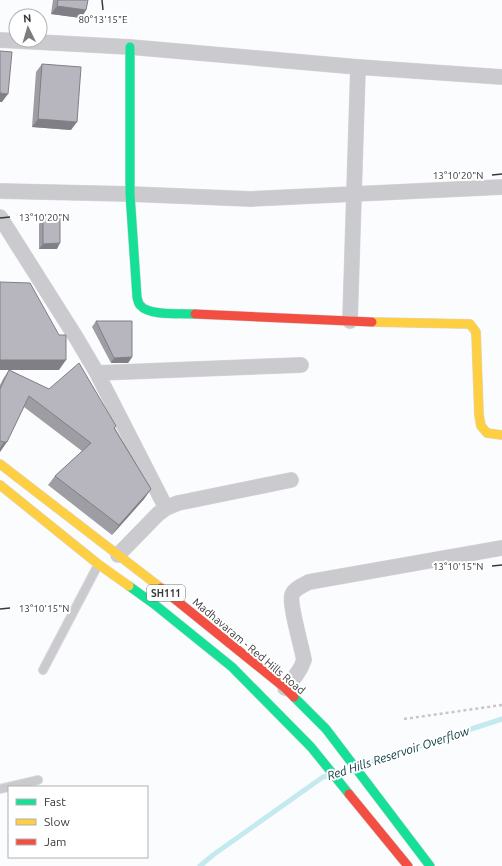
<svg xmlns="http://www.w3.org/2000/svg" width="502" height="866" font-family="Ubuntu,sans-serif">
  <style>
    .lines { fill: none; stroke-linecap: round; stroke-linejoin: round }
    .stream { stroke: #c4eaef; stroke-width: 5 }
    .lane-casing { stroke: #d9d9da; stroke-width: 10 }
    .street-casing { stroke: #d9d9da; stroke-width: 16 }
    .fast-casing { stroke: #d9d9da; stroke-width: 10 }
    .slow-casing { stroke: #d9d9da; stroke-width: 10 }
    .jam-casing { stroke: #d9d9da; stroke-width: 10 }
    .path { stroke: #c8c7cb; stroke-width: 2.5; stroke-dasharray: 3 3; stroke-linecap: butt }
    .lane { stroke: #cbcacf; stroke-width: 8 }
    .street { stroke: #cbcacf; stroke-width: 15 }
    .fast { stroke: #16e098; stroke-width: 9 }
    .slow { stroke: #ffcf43; stroke-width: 9 }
    .jam { stroke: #f24e42; stroke-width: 9 }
    .wall { fill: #9d9da3 }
    .shaded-wall { fill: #807f85 }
    .building { fill: #b7b6be; stroke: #807f85 }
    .ticks { fill: none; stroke: #38393a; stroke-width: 1.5 }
    .labels { text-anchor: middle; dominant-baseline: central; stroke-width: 4; stroke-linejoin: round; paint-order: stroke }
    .shield { fill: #fff; stroke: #747475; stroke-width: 1 }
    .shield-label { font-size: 10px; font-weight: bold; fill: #38393a }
    .street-label { font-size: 11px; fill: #38393a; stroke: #fff }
    .water-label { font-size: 12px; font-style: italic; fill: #00343a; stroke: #fff }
    .ticks-label { font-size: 10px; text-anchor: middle; fill: #38393a; stroke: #fff; stroke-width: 4; stroke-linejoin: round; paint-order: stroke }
  </style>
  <rect width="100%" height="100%" fill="#fbfcfe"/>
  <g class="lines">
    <!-- stream -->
    <path class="stream" d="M 361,765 L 502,719
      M 200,866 L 213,855 L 323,777 L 328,776"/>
    <defs>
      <path id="lane" d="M 43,670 L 98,565
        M 0,789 L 38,780"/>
      <path id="street" d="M 0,40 L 130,47 L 358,67 L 502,77
        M 0,191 L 130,194 L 251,199 L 502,187
        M 0,217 L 77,339 L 97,373 L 166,508
        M 350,321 L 358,67
        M 97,373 L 301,365
        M 118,555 L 158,514 L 166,508 L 178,503 L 291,480
        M 285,688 C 293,679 300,672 304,660 C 302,648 289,604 292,595 C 294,589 303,585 309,582 L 502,548"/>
      <path id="fast" d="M 130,47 L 130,194 L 137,297 C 138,301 138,304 141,306 C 149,316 182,313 195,314
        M 129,586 L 154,604 L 232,667 L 311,747 L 349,794
        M 294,697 L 326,729 L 430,866"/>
      <path id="slow" d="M 372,322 L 470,324 L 476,332 L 479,415 L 481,426 L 487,433 L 502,435
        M 0,464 L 161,588
        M 0,485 L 98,564 L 129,586"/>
      <path id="jam" d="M 195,314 L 372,322
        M 161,588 L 285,688 L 294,697
        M 349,794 L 408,866"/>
    </defs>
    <!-- lane casing -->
    <use href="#lane" class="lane-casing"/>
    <!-- street casing -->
    <use href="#street" class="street-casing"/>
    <!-- fast casing -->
    <use href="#fast" class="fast-casing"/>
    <!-- slow casing -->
    <use href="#slow" class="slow-casing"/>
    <!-- jam casing -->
    <use href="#jam" class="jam-casing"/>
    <!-- path -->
    <path class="path" d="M 404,719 L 502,705"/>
    <!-- lane -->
    <use href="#lane" class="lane"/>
    <!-- street -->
    <use href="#street" class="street"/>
    <!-- fast -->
    <use href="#fast" class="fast"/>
    <!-- slow -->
    <use href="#slow" class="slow"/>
    <!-- jam -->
    <use href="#jam" class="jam"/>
  </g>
  <!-- wall -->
  <path class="wall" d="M 53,0 L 88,0 L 86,10 L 81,18 L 51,14 Z
    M 42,64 L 71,130 L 32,127 L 36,72 Z
    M 43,218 L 57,249 L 39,249 L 39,224 Z
    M 0,282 L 59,370 L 10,370 L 116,426 L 115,428 L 151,489 L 144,499 L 112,535 L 48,485 L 55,476 L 82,451 L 24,407 L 0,452 L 0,385 L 3,379 L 9,370 L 0,370 Z
    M 96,321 L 132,357 L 128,363 L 111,363 L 92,327 Z"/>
  <!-- shaded-wall -->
  <path class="shaded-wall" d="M 57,6 L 86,10 L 81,18 L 51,14 Z
    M 0,93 L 8,94 L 2,102 L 0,102 Z
    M 38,119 L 77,122 L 71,130 L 32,127 Z
    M 60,243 L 57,249 L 39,249 L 43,244 Z
    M 132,357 L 128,363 L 111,363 L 114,358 Z
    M 0,360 L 66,360 L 59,370 L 0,370 Z
    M 4,442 L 7,442 L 0,452 L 0,448 Z
    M 151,489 L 144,499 L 112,535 L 119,525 Z"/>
  <!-- building -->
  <path class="building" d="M 58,0 L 88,0 L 86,10 L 57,6 Z
    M 0,51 L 12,52 L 8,94 L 0,93 Z
    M 42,64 L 81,67 L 77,122 L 38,119 Z
    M 60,217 L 60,243 L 43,244 L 43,218 Z
    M 0,282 L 30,283 L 59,335 L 66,335 L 66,360 L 0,360 Z
    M 96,321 L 132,321 L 132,357 L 114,358 Z
    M 79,363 L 116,426 L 114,428 L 151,489 L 119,525 L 55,476 L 91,443 L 29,396 L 7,442 L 4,442 L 0,441 L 0,389 L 9,370 L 49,389 Z"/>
  <!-- ticks -->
  <path class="ticks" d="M 102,0 L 103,10M 492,175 L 502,174M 0,218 L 10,217M 492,566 L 502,565M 0,609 L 10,608"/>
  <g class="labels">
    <!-- shield labels -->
    <rect class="shield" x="147" y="585" width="38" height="16" rx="3"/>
    <g class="shield-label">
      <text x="166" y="593">SH111</text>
    </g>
    <!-- street labels -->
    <g class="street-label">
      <text transform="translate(249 646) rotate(40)">Madhavaram - Red Hills Road</text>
    </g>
    <!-- water labels -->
    <g class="water-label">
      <text transform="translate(398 753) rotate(-18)">Red Hills Reservoir Overflow</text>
    </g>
  </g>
  <g class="ticks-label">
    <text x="103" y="23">80°13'15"E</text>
    <text x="458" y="179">13°10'20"N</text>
    <text x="44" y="221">13°10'20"N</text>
    <text x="458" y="570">13°10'15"N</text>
    <text x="44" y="612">13°10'15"N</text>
  </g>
  <!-- legend -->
  <rect x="8" y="786" width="140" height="72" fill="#ffffff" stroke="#afb0b0"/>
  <rect x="16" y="799" width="20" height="6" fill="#16e098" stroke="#afb0b0"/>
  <text x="44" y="806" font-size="12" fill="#38393a">Fast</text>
  <rect x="16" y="819" width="20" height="6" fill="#ffcf43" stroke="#afb0b0"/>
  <text x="44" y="826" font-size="12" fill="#38393a">Slow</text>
  <rect x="16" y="839" width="20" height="6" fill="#f24e42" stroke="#afb0b0"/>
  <text x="44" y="846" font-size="12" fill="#38393a">Jam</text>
  <!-- north arrow -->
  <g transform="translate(28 28) rotate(355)"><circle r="19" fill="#ffffff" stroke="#afb0b0"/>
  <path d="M0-3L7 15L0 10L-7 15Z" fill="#7c7d7f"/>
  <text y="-6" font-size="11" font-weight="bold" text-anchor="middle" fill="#38393a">N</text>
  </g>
</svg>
